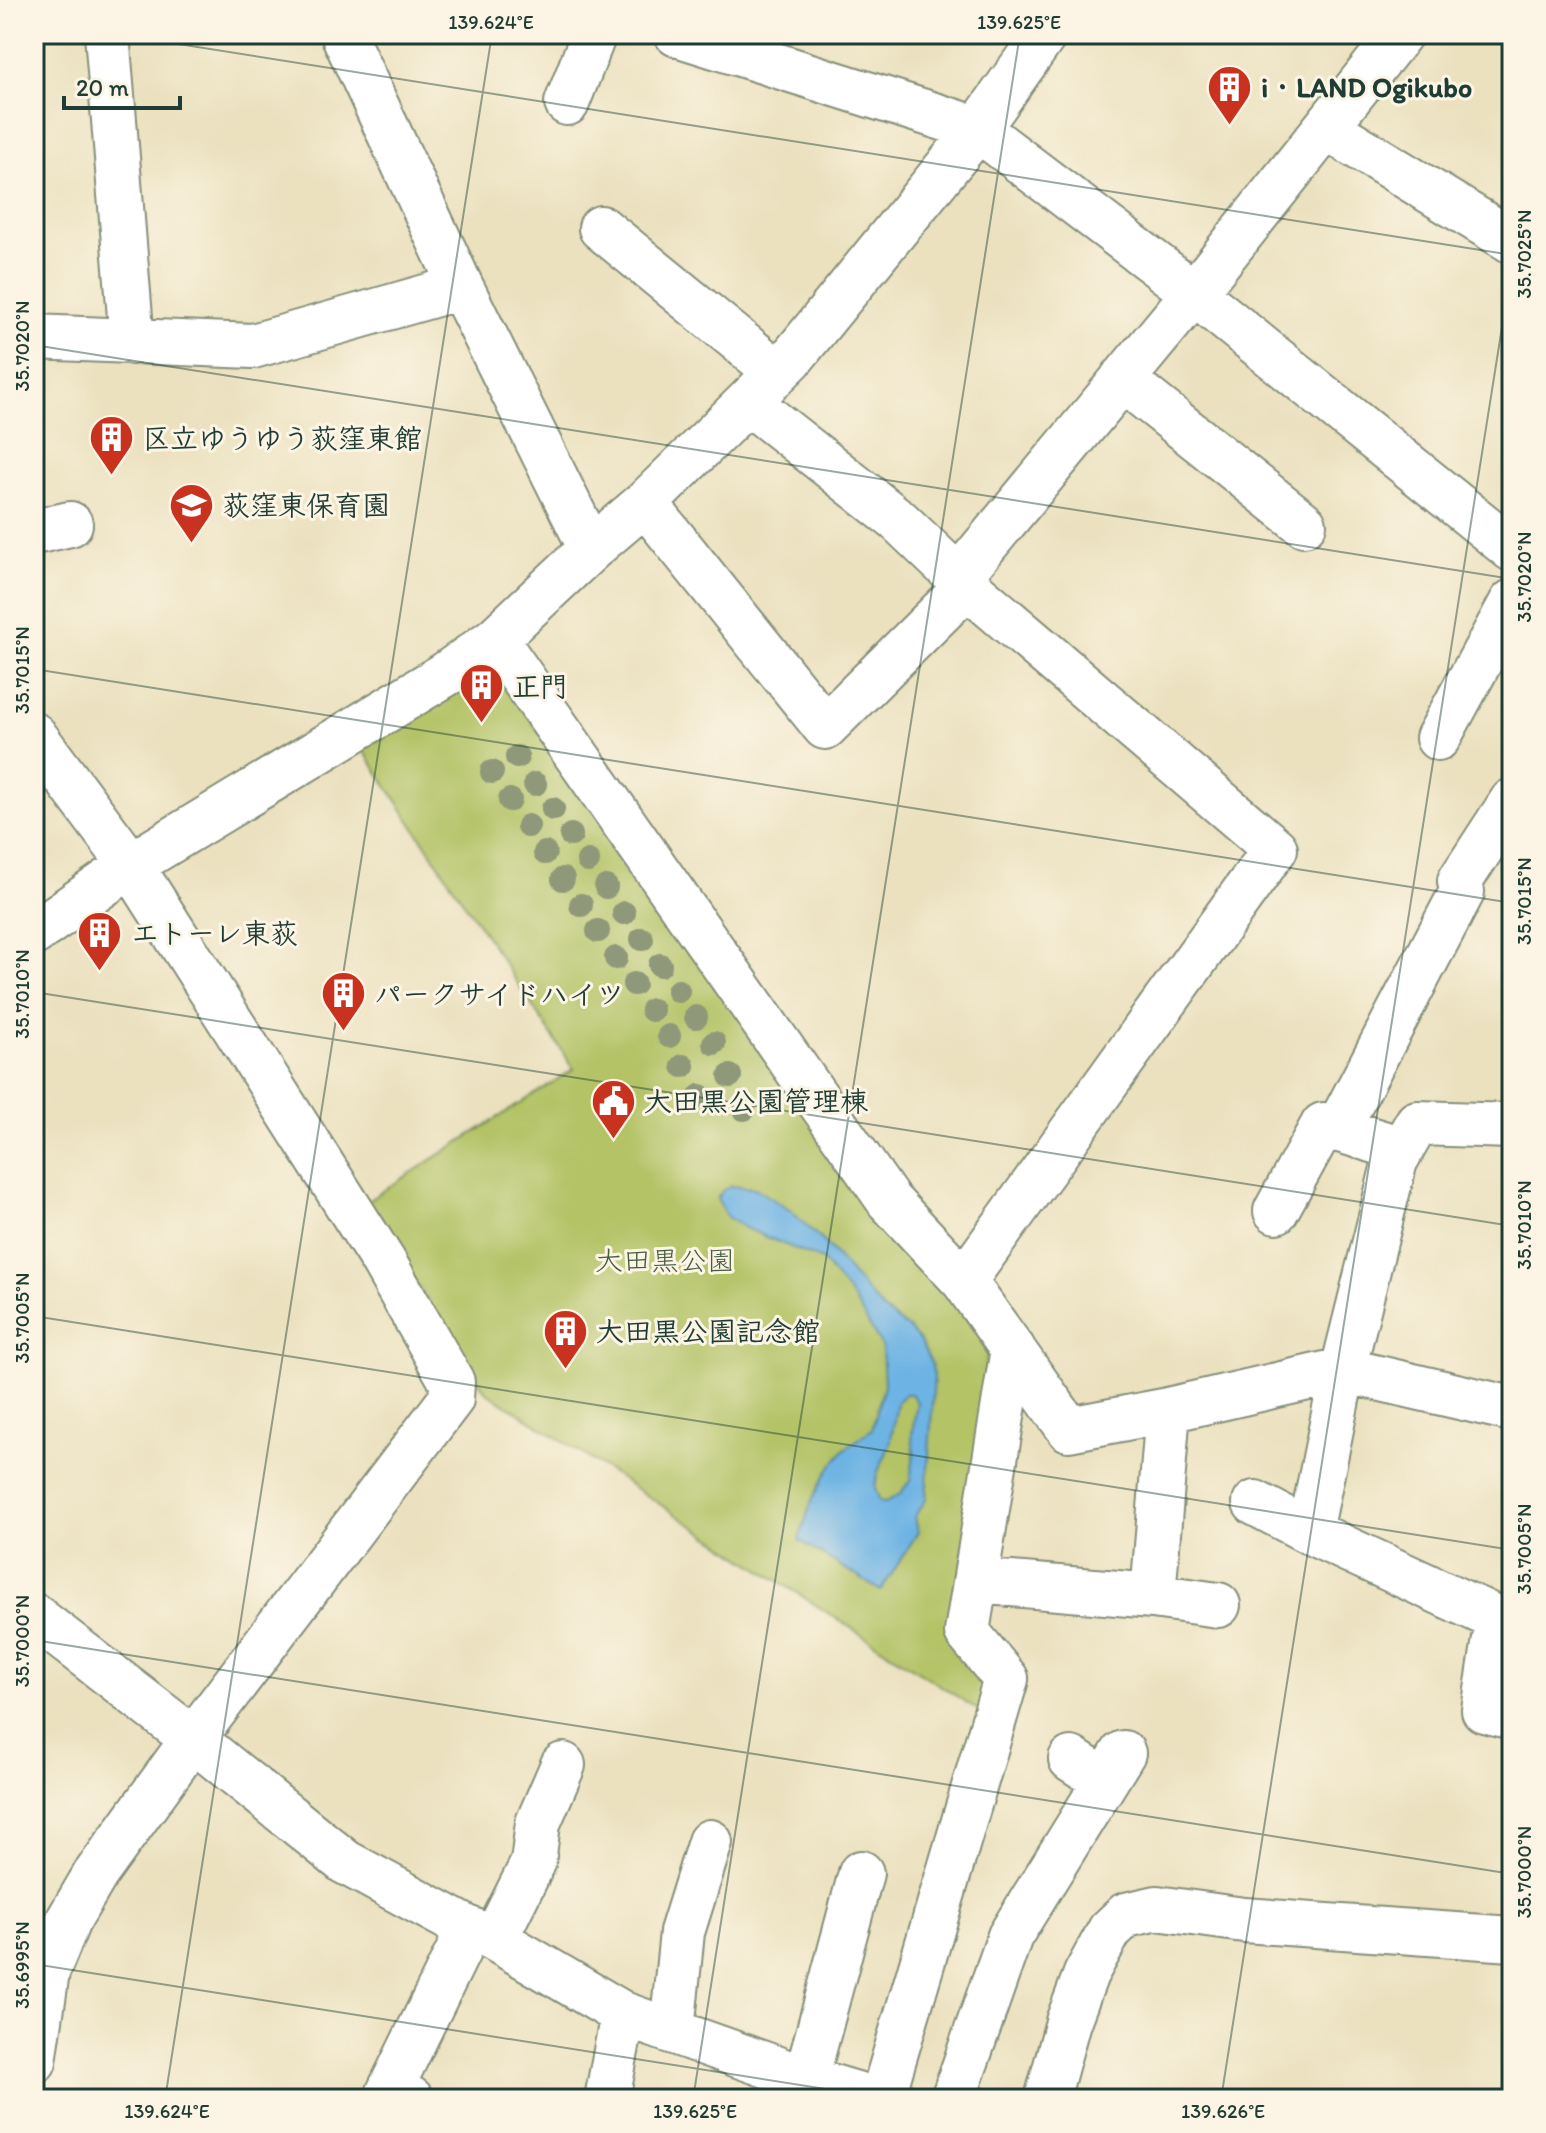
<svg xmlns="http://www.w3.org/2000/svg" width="1546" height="2133" font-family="Itim,'Klee One',sans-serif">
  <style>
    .green { fill: #b3c366; stroke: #69804d; stroke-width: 2 }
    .water { fill: #6db3e4; stroke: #46788c; stroke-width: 2; fill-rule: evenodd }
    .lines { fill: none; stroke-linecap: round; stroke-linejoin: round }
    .minor-casing { stroke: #858f7a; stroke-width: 48 }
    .minor { stroke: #fff; stroke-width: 44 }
    .tree { fill: #8f9979 }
    .ticks { fill: none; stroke: #1f3d34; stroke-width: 2; stroke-opacity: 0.45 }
    .labels { text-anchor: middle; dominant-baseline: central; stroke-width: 6; stroke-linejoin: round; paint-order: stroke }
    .poi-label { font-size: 28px; font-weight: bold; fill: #1f3d34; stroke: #fcf5e5; text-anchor: start }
    .park-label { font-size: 28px; fill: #445e40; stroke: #fcf5e5 }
    .neatline { fill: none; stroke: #1f3d34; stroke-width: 3 }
    .ticks-label { font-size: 20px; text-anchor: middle; fill: #1f3d34 }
  </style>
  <rect width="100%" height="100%" fill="#fcf5e5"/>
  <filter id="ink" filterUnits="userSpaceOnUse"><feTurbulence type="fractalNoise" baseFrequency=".0125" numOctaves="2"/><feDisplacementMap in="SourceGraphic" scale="16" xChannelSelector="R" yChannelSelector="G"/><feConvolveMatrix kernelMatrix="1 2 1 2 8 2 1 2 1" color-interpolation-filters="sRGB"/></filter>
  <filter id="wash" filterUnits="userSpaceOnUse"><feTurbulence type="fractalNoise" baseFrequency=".006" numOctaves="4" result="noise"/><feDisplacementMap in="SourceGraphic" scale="32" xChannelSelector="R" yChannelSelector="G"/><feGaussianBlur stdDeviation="1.8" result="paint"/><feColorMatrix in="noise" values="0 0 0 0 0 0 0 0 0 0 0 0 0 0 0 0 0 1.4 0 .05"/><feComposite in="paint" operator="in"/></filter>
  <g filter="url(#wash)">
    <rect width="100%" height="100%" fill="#ebe1bf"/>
    <!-- green -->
    <path class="green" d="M 482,676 L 501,679 L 945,1293 L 989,1337 L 955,1632 L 991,1674 L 981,1712 L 485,1391 L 364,1203 L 574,1069 L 362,748 Z"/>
    <!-- water -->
    <path class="water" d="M 731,1186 L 755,1188 L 791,1211 L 825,1243 L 883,1310 L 910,1330 L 920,1341 L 932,1365 L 934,1377 L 926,1500 L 915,1516 L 918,1532 L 881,1591 L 799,1540 L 812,1500 L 827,1472 L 845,1449 L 872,1429 L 884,1385 L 882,1347 L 854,1300 L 822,1260 L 745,1228 L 727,1217 L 717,1199 L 722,1191 ZM 905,1394 L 911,1394 L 917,1402 L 912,1434 L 914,1454 L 910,1480 L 900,1494 L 886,1502 L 880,1501 L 875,1488 L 877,1474 L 890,1445 L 897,1402 Z"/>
  </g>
  <g filter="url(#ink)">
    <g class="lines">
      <defs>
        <path id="minor" d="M 107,34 L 132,342
          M 343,34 L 461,287 L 591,549
          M 677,34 L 978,129 L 1194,293 L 1512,549
          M 567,103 L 594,34
          M 1327,128 L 1512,241
          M 601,228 L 777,372
          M 34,337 L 253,346 L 461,287
          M 1122,379 L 1304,524
          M 748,402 L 899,521 L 967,586 L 1275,849 L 964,1281
          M 645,503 L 825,727 L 967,586
          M 34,532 L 70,524
          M 958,578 L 1194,293 L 1400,34
          M 495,639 L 889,1201 L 964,1281 L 1069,1429 L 1168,1410 L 1343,1370 L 1512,1409
          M 34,735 L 131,865 L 383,1261 L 452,1382 L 451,1399 L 193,1739 L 95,1875 L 68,1921 L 47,1972 L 34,2061
          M 1438,738 L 1512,602
          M 34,933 L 131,865 L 446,674 L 495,639 L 591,549 L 645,503 L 791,359 L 978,129 L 1045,34
          M 1337,1130 L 1462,892 L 1460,881 L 1512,801
          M 1276,1211 L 1323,1125 L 1402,1149
          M 1255,1503 L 1310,1532 L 1498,1619 L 1484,1710 L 1512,1717
          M 1310,1532 L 1343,1370 L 1395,1161 L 1417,1123 L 1512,1126
          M 976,1581 L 1153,1596 L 1218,1605
          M 1153,1596 L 1168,1410
          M 34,1616 L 193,1739 L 345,1862 L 469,1929 L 495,1939 L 623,2014 L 806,2079 L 873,2099
          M 1071,1759 L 1105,1781
          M 495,1939 L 533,1863 L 538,1823 L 563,1765
          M 672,2031 L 682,1932 L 710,1842
          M 411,2099 L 389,2092 L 469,1929
          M 607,2099 L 623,2014
          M 804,2099 L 806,2079 L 861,1873
          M 882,2099 L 1006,1679 L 967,1632 L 1013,1349
          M 953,2099 L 1010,1936 L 1123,1753
          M 1047,2099 L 1068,2022 L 1086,1974 L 1110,1930 L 1126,1915 L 1157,1908 L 1244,1920 L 1512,1939"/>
      </defs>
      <!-- minor casing -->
      <use href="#minor" class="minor-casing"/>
      <!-- minor -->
      <use href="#minor" class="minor"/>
    </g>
    <!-- trees -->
    <g class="tree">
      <circle cx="517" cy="757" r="12"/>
      <circle cx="492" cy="772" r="12"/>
      <circle cx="535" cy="784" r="12"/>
      <circle cx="510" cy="800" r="12"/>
      <circle cx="553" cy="809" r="12"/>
      <circle cx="528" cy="826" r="12"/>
      <circle cx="571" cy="835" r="12"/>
      <circle cx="545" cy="853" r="12"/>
      <circle cx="588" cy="861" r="12"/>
      <circle cx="563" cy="879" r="12"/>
      <circle cx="606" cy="887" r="12"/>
      <circle cx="581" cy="905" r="12"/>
      <circle cx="624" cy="913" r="12"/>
      <circle cx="598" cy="931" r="12"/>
      <circle cx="642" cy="939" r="12"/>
      <circle cx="616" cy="958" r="12"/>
      <circle cx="660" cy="965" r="12"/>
      <circle cx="634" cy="984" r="12"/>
      <circle cx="678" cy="991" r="12"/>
      <circle cx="652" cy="1010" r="12"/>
      <circle cx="696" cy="1017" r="12"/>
      <circle cx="669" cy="1036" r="12"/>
      <circle cx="714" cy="1043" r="12"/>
      <circle cx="683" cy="1066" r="12"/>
      <circle cx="730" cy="1076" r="12"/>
      <circle cx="700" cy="1096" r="12"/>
      <circle cx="744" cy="1109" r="12"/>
    </g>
  </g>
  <!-- ticks -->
  <path class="ticks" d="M 115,34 L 1512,255M 34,345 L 1512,579M 34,669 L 1512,903M 34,992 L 1512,1226M 34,1316 L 1512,1550M 34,1640 L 1512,1874M 34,1964 L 889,2099M 165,2099 L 492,34M 693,2099 L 1020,34M 1221,2099 L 1512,264"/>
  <!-- icons -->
  <defs>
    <symbol id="building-pin" viewBox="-11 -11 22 30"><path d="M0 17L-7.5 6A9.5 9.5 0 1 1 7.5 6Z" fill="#c8321e" stroke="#fcf5e5"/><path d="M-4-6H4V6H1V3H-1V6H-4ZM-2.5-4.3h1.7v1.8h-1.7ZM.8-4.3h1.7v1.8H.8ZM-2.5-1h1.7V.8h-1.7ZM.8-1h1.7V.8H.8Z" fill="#fff"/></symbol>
    <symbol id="school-pin" viewBox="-11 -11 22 30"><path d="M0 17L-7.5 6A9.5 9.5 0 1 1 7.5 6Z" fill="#c8321e" stroke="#fcf5e5"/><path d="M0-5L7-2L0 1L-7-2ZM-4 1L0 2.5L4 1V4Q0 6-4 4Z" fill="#fff"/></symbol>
    <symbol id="civic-pin" viewBox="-11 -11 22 30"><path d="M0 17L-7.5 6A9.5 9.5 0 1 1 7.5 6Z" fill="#c8321e" stroke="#fcf5e5"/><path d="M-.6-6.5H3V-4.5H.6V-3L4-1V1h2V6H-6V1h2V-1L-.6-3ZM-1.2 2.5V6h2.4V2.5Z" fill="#fff"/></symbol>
  </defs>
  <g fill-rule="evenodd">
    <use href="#building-pin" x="1204" y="62" width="51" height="69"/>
    <use href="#building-pin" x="86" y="412" width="51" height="69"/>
    <use href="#school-pin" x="166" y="480" width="51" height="69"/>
    <use href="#building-pin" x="456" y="660" width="51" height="69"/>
    <use href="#building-pin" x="74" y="908" width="51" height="69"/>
    <use href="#building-pin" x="318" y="968" width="51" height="69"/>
    <use href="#civic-pin" x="588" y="1076" width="51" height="69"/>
    <use href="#building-pin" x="540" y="1306" width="51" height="69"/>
  </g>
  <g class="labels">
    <!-- poi labels -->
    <g class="poi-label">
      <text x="1261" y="87">i・LAND Ogikubo</text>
      <text x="142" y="438">区立ゆうゆう荻窪東館</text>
      <text x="222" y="505">荻窪東保育園</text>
      <text x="512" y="686">正門</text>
      <text x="131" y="933">エトーレ東荻</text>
      <text x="374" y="994">パークサイドハイツ</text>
      <text x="644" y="1101">大田黒公園管理棟</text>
      <text x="596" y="1331">大田黒公園記念館</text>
    </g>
    <!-- park labels -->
    <g class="park-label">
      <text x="665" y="1260">大田黒公園</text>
    </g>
  </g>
  <!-- margin -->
  <rect width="1546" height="2133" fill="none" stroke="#fcf5e5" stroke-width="88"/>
  <!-- scale -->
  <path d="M64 96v12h116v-12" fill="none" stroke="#1f3d34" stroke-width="4"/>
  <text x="76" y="96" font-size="24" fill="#1f3d34" stroke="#fcf5e5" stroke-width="6" paint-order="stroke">20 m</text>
  <rect x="44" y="44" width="1458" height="2045" class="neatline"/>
  <g class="ticks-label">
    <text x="491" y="29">139.624°E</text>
    <text x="1019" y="29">139.625°E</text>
    <text transform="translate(1524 254) rotate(-90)" y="7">35.7025°N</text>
    <text transform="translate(22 346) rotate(-90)" y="7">35.7020°N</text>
    <text transform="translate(1524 577) rotate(-90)" y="7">35.7020°N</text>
    <text transform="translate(22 670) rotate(-90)" y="7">35.7015°N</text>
    <text transform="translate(1524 901) rotate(-90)" y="7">35.7015°N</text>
    <text transform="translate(22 994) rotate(-90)" y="7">35.7010°N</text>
    <text transform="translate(1524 1225) rotate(-90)" y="7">35.7010°N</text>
    <text transform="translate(22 1318) rotate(-90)" y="7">35.7005°N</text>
    <text transform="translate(1524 1549) rotate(-90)" y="7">35.7005°N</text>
    <text transform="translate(22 1641) rotate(-90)" y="7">35.7000°N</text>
    <text transform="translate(1524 1872) rotate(-90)" y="7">35.7000°N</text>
    <text transform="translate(22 1965) rotate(-90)" y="7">35.6995°N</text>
    <text x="167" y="2118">139.624°E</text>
    <text x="695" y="2118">139.625°E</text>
    <text x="1223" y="2118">139.626°E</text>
  </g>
</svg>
